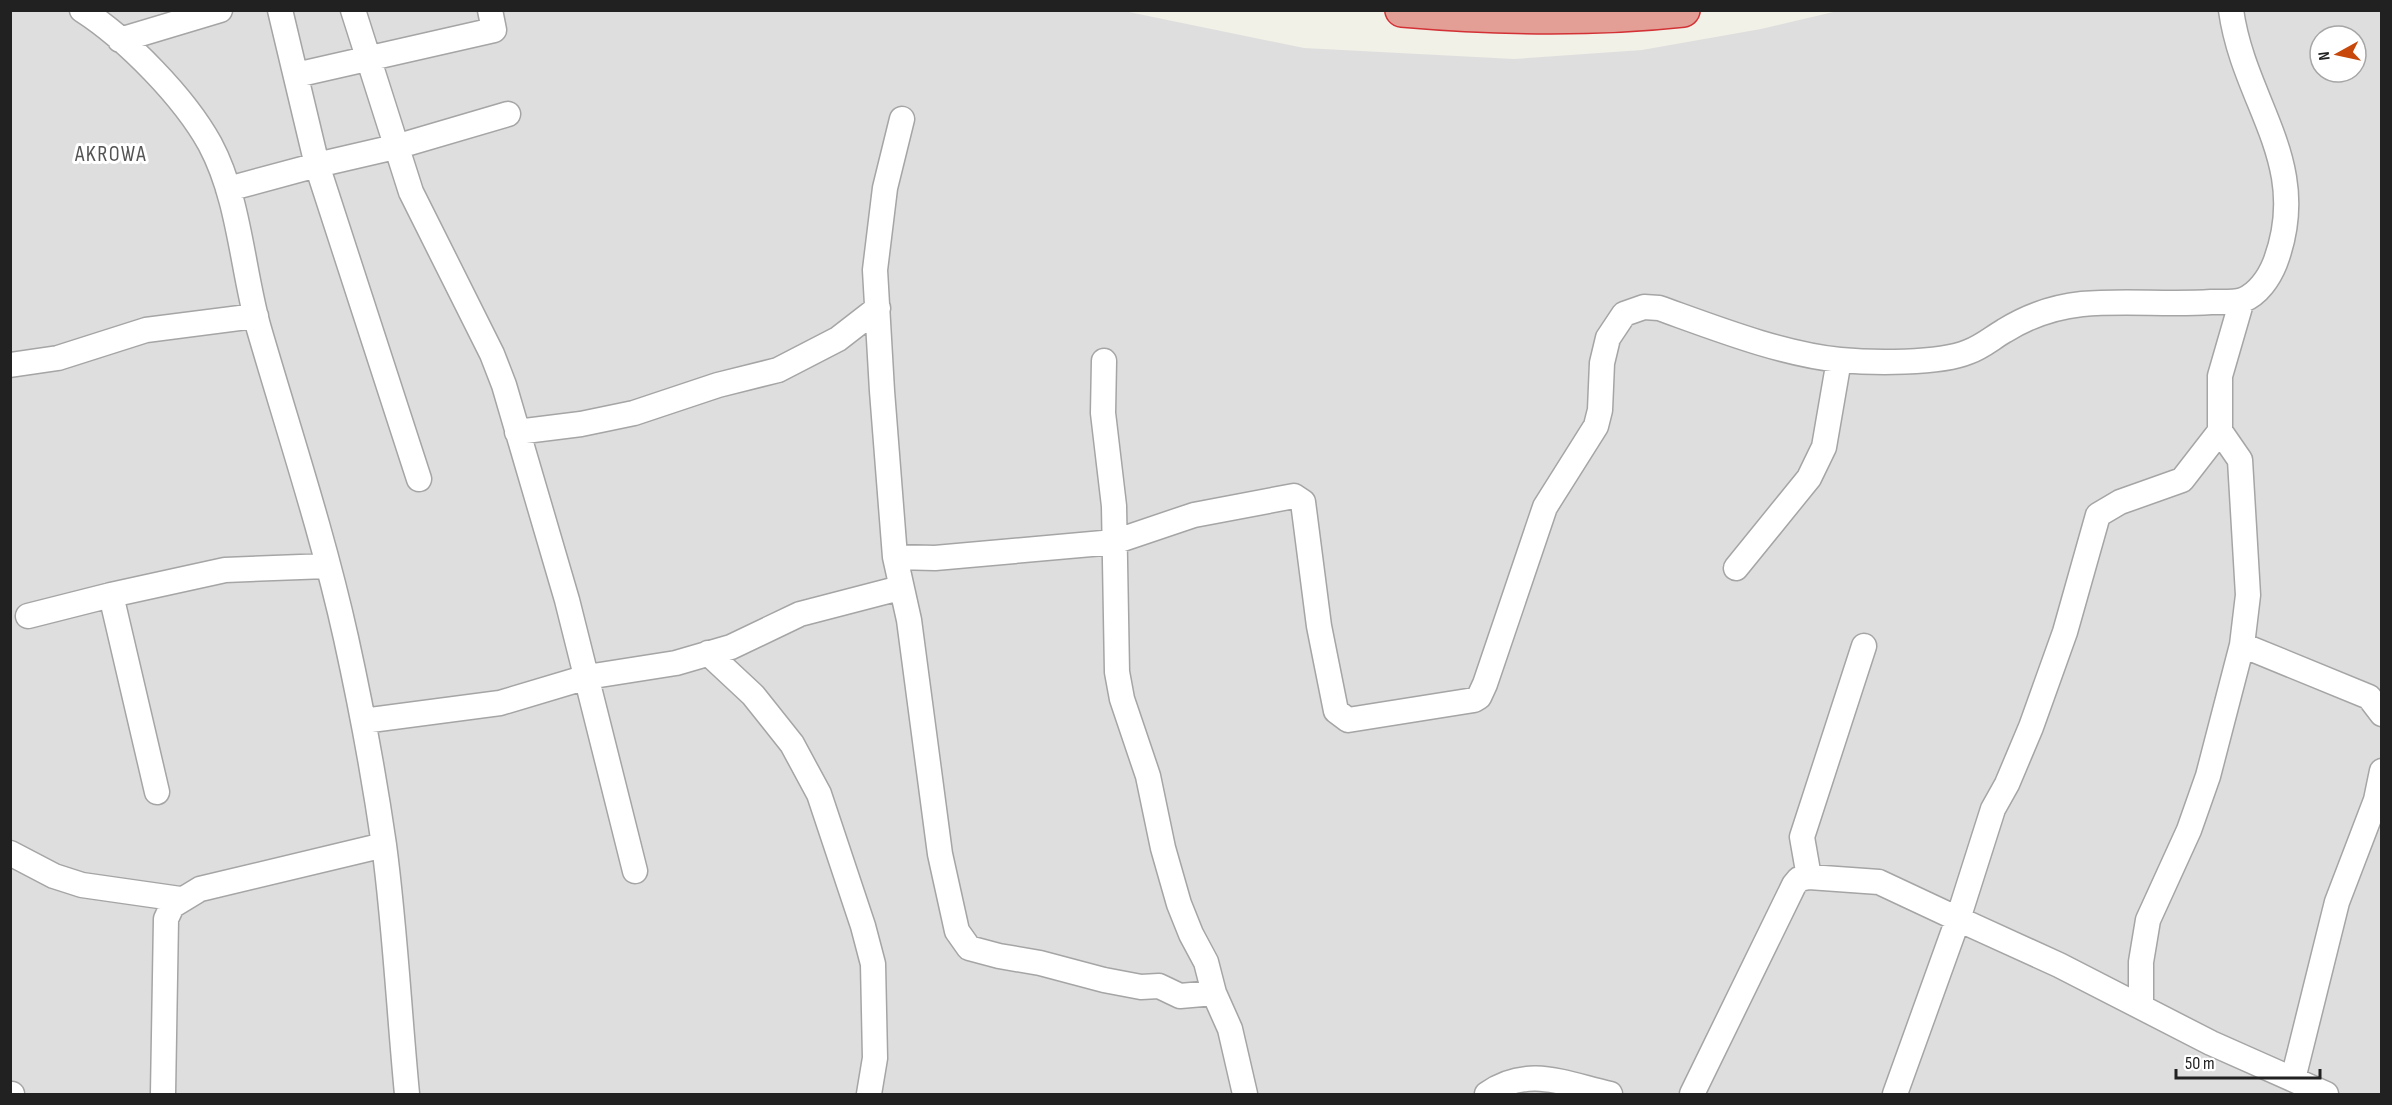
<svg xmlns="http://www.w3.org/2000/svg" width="2392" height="1105" font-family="'Sofia Sans Condensed',sans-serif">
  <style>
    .residential { fill: #dfdede; fill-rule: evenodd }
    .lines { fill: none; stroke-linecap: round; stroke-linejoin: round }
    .minor-casing { stroke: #a5a5a5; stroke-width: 27 }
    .highway-casing { stroke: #d33135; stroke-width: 36 }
    .minor { stroke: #fff; stroke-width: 24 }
    .highway { stroke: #e39f95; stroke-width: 33 }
    .labels { text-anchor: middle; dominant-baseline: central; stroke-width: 6; stroke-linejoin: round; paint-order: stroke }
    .quarter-label { font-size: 22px; letter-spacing: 1.5px; fill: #545454; stroke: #fff }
  </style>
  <rect width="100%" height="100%" fill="#f1f1e8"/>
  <!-- residential -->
  <path class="residential" d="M 1119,10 L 1304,48 L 1514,59 L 1642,50 L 1761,29 L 1842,10 L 2381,11 L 2381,1094 L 11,1094 L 10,11 ZM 2320,36 L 2356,36 L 2356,72 L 2320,72 Z"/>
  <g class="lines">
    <defs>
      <path id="minor" d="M 82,10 C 127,39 184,97 210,144 C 240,200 242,269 259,329 C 289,432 323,534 346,638 C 361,706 374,776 384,845 C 395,927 399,1011 407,1094
        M 353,10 L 411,192 L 492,354 L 504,385 L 567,600 L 635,871
        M 120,40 L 220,10
        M 296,75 L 494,30 L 490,10
        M 902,119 L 885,188 L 875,270 L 882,391 L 895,557 L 909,620 L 940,854 L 957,931 L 969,948 L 999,956 L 1040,963 L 1104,980 L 1141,987 L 1159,986 L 1180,996 L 1214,993
        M 228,189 L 317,165 L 280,10
        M 2242,300 L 2220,376 L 2220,431 L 2182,480 L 2120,502 L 2098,515 L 2065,632 L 2031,727 L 2007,784 L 1993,809 L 1958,919 L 2059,965 L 2211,1043 L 2326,1094
        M 1104,361 L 1103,413 L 1114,506 L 1117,672 L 1122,699 L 1148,776 L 1163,848 L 1179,904 L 1191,934 L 1206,962 L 1214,993 L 1230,1029 L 1245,1094
        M 10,365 L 58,358 L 146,330 L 256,316
        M 517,432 L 581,424 L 634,413 L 718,385 L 778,370 L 838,339 L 878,308
        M 419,479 L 317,165 L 399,146 L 508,114
        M 895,557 L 935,558 L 1114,542 L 1194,515 L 1294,496 L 1303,502 L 1319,626 L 1336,711 L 1348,720 L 1474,700 L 1479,697 L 1485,684 L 1545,507 L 1596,426 L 1600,410 L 1602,363 L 1608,338 L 1624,314 L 1644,307 L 1659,308 C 1715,328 1781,354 1840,360 C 1872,363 1939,364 1968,352 C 1982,347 1992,338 2004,331 C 2028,316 2054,307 2082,304 C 2124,300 2168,305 2211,302 C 2220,302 2233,303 2243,300 C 2258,294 2269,278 2275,263 C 2313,163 2244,104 2231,10
        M 1736,568 L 1809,478 L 1824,447 L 1839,360
        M 111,595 L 157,792
        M 28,616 L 111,595 L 225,570 L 327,566
        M 2242,645 L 2369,697 L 2382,714
        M 708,653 L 753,695 L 792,744 L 819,794 L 863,926 L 873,964 L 875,1058 L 869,1094
        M 363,721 L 500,703 L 587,677 L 676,663 L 731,647 L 800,614 L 900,588
        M 10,853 L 54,876 L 82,885 L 180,899
        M 1809,877 L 1802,837 L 1864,646
        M 2141,1007 L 2141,962 L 2148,920 L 2189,830 L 2208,776 L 2242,645 L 2248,595 L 2240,460 L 2220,431
        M 2293,1079 L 2337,902 L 2376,800 L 2382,771
        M 10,1094 L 12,1094
        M 163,1094 L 166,919 L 172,906 L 200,889 L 384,845
        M 1487,1094 C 1528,1065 1565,1084 1610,1094
        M 1692,1094 L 1794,885 L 1799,879 L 1809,877 L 1879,882 L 1958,919 L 1895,1094"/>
      <path id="highway" d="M 1402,10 C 1496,18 1590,20 1683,10"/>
    </defs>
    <!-- minor casing -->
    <use href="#minor" class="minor-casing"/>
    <!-- highway casing -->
    <use href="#highway" class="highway-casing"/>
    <!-- minor -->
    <use href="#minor" class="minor"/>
    <!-- highway -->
    <use href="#highway" class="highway"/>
  </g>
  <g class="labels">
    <!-- quarter labels -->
    <g class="quarter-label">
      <text x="111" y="154">AKROWA</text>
    </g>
  </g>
  <!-- border -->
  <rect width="2392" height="1105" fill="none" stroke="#212121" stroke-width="24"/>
  <!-- north arrow -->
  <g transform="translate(2338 54) rotate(262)"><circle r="28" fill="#ffffff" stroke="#a6a6a6" stroke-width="1.5"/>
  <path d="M0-4.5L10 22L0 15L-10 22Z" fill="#c8470a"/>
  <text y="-9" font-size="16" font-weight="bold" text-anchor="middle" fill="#212121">N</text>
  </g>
  <!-- scale -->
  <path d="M2176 1069v9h144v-9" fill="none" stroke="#212121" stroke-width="3"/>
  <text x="2185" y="1069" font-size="18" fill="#212121" stroke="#ffffff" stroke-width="4.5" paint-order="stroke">50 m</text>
</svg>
